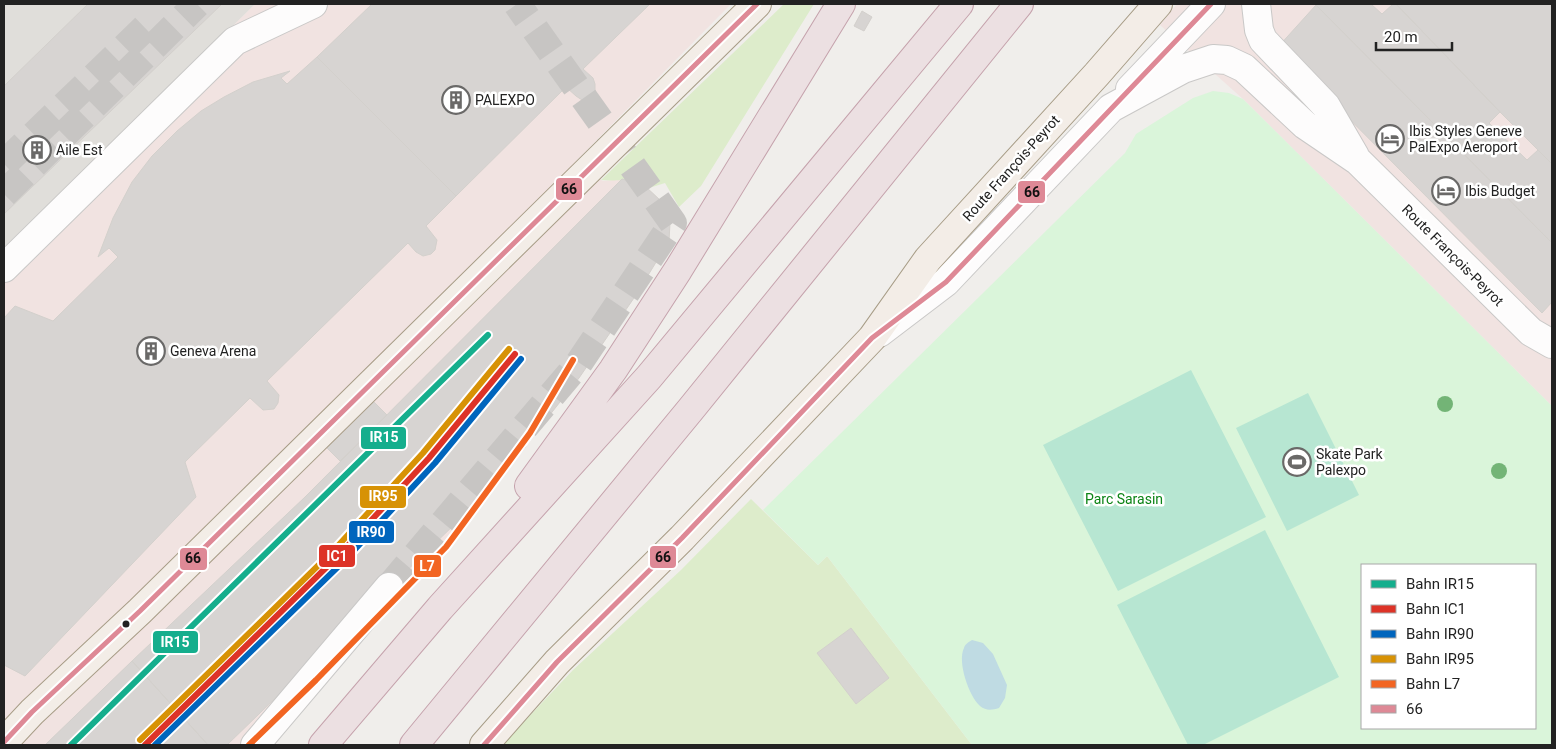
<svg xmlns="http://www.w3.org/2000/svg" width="1556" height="749" font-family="Roboto,sans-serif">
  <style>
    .commercial { fill: #f1e3e1 }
    .airport { fill: #e0deda }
    .grass { fill: #ddeccb }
    .park { fill: #daf5da; fill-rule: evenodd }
    .pitch { fill: #b7e6d2 }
    .water { fill: #bfdbe3 }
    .building { fill: #d7d4d2; stroke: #d3d0cc }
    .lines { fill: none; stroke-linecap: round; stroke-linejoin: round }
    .minor-tunnel { stroke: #c7c5c3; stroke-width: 28; stroke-dasharray: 28 14; stroke-linecap: butt }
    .minor-casing { stroke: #c9c8c7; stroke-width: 30 }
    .major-casing { stroke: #a79c86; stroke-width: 30 }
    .highway-casing { stroke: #c5a2ac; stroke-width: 30 }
    .minor { stroke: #fdfcfc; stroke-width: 28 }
    .major { stroke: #f3ede7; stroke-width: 28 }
    .highway { stroke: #ece0e2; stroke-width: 28 }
    .bus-1-casing { stroke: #fff; stroke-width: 9 }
    .bus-1 { stroke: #de8996; stroke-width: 5 }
    .rail-1-casing { stroke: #fff; stroke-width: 10 }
    .rail-2-casing { stroke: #fff; stroke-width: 10 }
    .rail-3-casing { stroke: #fff; stroke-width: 10 }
    .rail-4-casing { stroke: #fff; stroke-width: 10 }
    .rail-5-casing { stroke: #fff; stroke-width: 10 }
    .rail-1 { stroke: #15ae8d; stroke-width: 6 }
    .rail-2 { stroke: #dd3327; stroke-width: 6 }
    .rail-3 { stroke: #0065bd; stroke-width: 6 }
    .rail-4 { stroke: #d79205; stroke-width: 6 }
    .rail-5 { stroke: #f26522; stroke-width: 6 }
    .tree { fill: #73b476 }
    .bus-dot { fill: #222; stroke: #fff; stroke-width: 2 }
    .labels { text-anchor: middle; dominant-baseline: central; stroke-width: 5; stroke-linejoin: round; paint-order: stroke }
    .poi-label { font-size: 14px; fill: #222; stroke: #fff; text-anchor: start }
    .street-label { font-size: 14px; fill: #222; stroke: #fff }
    .park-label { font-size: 14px; fill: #0c8416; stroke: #fff }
    .line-badge { stroke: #fff; stroke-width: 2 }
    .badge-label { font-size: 14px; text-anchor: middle; font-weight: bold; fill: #fff }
    .pale-badge-label { font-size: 14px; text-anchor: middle; font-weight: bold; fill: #111 }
  </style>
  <rect width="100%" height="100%" fill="#f0eeeb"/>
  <!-- commercial -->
  <path class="commercial" d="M 255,4 L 731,4 L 575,162 L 603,181 L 622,179 L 644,185 L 661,201 L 667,212 L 670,227 L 669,241 L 636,295 L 579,378 L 534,436 L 491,489 L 321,684 L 272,745 L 4,745 L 4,251 Z
    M 1177,4 L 1552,4 L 1552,406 L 1243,99 L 1160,25 Z"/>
  <!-- airport -->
  <path class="airport" d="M 4,4 L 255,4 L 4,251 Z"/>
  <!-- grass -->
  <path class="grass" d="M 784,4 L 814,4 L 701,186 L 679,207 L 665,183 L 649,188 C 630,176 621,182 601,180 Z
    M 751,499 L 818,565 L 827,556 L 972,745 L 502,745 L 573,670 L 681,570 Z"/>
  <!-- park -->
  <path class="park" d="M 1213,91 L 1229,93 L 1243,99 L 1552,406 L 1552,745 L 972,745 L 827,556 L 818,565 L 763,510 L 1125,153 L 1136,134 L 1193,98 ZM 1362,565 L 1535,565 L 1535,728 L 1362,728 Z"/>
  <!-- pitch -->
  <path class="pitch" d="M 1191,370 L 1266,517 L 1118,591 L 1043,445 Z
    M 1308,393 L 1359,495 L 1287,531 L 1236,428 Z
    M 1265,530 L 1339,677 L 1203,745 L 1188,745 L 1117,605 Z"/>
  <!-- water -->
  <path class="water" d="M 972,640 L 983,643 L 993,654 L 1007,685 L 1005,698 L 999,708 C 992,710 986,711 980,706 C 969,696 957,662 964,648 C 965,644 969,642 972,640 Z"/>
  <!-- building -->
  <path class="building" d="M 88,4 L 222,4 L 4,214 L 4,86 Z
    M 372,4 L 650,4 L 583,69 L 593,78 L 595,84 L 595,91 L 592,97 L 582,100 L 576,96 L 566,87 L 456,196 L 317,57 Z
    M 1315,4 L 1371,4 L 1382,14 L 1393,4 L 1396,4 L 1500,112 L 1489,123 L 1527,160 L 1538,150 L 1552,164 L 1552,243 Z
    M 1396,4 L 1552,4 L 1552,164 L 1500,112 Z
    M 1316,5 L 1552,243 L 1552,302 L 1542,313 L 1278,47 Z
    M 862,11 L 872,17 L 864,31 L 854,26 Z
    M 317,57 L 456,196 L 426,226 L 437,240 L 435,250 L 431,254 L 423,256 L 416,252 L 408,243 L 267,381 L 279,395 L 278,403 L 274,409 L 263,410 L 250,398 L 185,462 L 196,497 L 25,676 L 4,665 L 4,318 L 15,306 L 53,321 L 118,257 L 109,248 L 98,257 L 113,218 L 132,182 L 152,156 L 177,131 L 201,111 L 224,97 L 253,82 L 290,71 L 281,78 L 287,84 Z
    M 622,179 L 644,185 L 661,201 L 667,212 L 670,223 L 669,241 L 636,295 L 579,378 L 491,489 L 227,745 L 208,745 L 132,661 L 305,497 Z
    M 374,402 L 387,415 L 340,461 L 327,448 Z
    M 851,628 L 889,678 L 856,704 L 817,653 Z
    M 132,661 L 208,745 L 45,745 Z"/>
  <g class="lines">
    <!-- minor-tunnel -->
    <path class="minor-tunnel" d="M 4,164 L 150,23
      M 4,194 L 197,4
      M 389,587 L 579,363 L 673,223 L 517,4"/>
    <defs>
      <path id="minor" d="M 1256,4 L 1259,30 L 1263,40 L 1326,106 L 1355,156
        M 1130,89 L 1211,4
        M 4,268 L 235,41 L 313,4
        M 879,333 L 946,282 L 1111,108 L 1183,69 L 1213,59 L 1227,60 L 1244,68 L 1305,125 L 1358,161 L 1531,332 L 1552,344
        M 255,745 L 389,587"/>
      <path id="major" d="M 4,742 L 32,712 L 140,611 L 757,4
        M 484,745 L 557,662 L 682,538 L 872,338 L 928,259 L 1097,74 L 1158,4"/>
      <path id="highway" d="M 529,486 L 613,370 L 678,270 L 841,4
        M 323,745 L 440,608 L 649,377 L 959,4
        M 414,745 L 691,409 L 1019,4"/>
    </defs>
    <!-- minor casing -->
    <use href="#minor" class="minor-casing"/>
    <!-- major casing -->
    <use href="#major" class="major-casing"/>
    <!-- highway casing -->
    <use href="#highway" class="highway-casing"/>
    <!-- minor -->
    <use href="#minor" class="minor"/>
    <!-- major -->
    <use href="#major" class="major"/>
    <!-- highway -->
    <use href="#highway" class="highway"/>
    <defs>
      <path id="bus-1" d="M 4,742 L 32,712 L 140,611 L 757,4
        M 484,745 L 557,662 L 682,538 L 872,338 L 946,282 L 1211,4"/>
    </defs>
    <!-- bus-1 casing -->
    <use href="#bus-1" class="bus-1-casing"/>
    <!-- bus-1 -->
    <use href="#bus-1" class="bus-1"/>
    <defs>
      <path id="rail-1" d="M 71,745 L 488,335"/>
      <path id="rail-2" d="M 145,745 L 340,554 L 429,458 L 515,354"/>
      <path id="rail-3" d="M 155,745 L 346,559 L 435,463 L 521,359"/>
      <path id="rail-4" d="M 140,740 L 335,549 L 423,453 L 509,349"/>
      <path id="rail-5" d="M 249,745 L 316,680 L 446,547 L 530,433 L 573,360"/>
    </defs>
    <!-- rail-1 casing -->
    <use href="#rail-1" class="rail-1-casing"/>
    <!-- rail-2 casing -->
    <use href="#rail-2" class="rail-2-casing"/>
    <!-- rail-3 casing -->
    <use href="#rail-3" class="rail-3-casing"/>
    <!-- rail-4 casing -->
    <use href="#rail-4" class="rail-4-casing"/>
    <!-- rail-5 casing -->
    <use href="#rail-5" class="rail-5-casing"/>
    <!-- rail-1 -->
    <use href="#rail-1" class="rail-1"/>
    <!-- rail-2 -->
    <use href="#rail-2" class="rail-2"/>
    <!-- rail-3 -->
    <use href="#rail-3" class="rail-3"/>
    <!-- rail-4 -->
    <use href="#rail-4" class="rail-4"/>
    <!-- rail-5 -->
    <use href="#rail-5" class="rail-5"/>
  </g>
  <!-- trees -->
  <g class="tree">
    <circle cx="1445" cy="404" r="8"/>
    <circle cx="1499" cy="471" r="8"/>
  </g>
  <!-- icons -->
  <defs>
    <symbol id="building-ring" viewBox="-11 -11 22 22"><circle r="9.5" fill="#fff" stroke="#6a6968" stroke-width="1.5"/><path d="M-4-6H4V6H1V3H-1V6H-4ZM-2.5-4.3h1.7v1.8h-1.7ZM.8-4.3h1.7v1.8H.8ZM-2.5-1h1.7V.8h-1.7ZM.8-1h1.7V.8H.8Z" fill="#6a6968"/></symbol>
    <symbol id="hotel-ring" viewBox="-11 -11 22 22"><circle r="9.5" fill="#fff" stroke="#6a6968" stroke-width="1.5"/><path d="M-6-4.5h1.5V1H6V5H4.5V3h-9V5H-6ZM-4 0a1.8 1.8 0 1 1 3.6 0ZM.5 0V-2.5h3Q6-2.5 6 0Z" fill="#6a6968"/></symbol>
    <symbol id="stadium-ring" viewBox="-11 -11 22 22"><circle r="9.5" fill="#fff" stroke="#6a6968" stroke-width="1.5"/><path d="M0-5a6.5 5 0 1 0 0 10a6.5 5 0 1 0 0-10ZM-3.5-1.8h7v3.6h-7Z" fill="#6a6968"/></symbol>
  </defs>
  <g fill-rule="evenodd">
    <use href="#building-ring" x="440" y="84" width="32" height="32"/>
    <use href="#hotel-ring" x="1374" y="123" width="32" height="32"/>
    <use href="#building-ring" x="21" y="134" width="32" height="32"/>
    <use href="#hotel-ring" x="1430" y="175" width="32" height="32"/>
    <use href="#building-ring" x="135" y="335" width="32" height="32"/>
    <use href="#stadium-ring" x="1281" y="446" width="32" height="32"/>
  </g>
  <!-- markers -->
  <circle class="bus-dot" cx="126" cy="624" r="4.5"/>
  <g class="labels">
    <!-- poi labels -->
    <g class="poi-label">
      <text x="475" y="100">PALEXPO</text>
      <text x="1409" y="131">Ibis Styles Geneve<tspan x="1409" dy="16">PalExpo Aeroport</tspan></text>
      <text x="56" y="150">Aile Est</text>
      <text x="1465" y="191">Ibis Budget</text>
      <text x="170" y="351">Geneva Arena</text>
      <text x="1316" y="454">Skate Park<tspan x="1316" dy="16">Palexpo</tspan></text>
    </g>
    <!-- street labels -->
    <g class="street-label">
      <text transform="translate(1011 168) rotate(-48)">Route François-Peyrot</text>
      <text transform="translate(1453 255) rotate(45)">Route François-Peyrot</text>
    </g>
    <!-- park labels -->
    <g class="park-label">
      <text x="1124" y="499">Parc Sarasin</text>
    </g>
  </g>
  <g class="line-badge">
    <rect x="555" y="177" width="28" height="24" rx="5" fill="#de8996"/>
    <rect x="1017" y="180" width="29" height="24" rx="5" fill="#de8996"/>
    <rect x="360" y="426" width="47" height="24" rx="5" fill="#15ae8d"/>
    <rect x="359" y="485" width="48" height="24" rx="5" fill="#d79205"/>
    <rect x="348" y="520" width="47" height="24" rx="5" fill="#0065bd"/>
    <rect x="318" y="544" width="38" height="24" rx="5" fill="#dd3327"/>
    <rect x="649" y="545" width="28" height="24" rx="5" fill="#de8996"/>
    <rect x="179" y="547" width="29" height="24" rx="5" fill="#de8996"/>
    <rect x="413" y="554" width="29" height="24" rx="5" fill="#f26522"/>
    <rect x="152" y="630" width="47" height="24" rx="5" fill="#15ae8d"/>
  </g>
  <g class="badge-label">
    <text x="384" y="442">IR15</text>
    <text x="383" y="501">IR95</text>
    <text x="371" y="537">IR90</text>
    <text x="337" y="561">IC1</text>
    <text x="427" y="571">L7</text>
    <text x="175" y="647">IR15</text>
  </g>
  <g class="pale-badge-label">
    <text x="569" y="194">66</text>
    <text x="1032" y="197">66</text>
    <text x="663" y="562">66</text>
    <text x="193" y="563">66</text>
  </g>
  <!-- border -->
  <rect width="1556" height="749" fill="none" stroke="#222222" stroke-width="10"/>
  <!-- legend -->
  <rect x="1361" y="564" width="175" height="165" fill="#ffffff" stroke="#a7a7a7"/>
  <rect x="1371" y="580" width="25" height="8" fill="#15ae8d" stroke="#a7a7a7"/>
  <text x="1406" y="589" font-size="15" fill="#222222">Bahn IR15</text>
  <rect x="1371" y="605" width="25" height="8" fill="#dd3327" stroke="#a7a7a7"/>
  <text x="1406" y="614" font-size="15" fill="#222222">Bahn IC1</text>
  <rect x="1371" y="630" width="25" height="8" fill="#0065bd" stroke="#a7a7a7"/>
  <text x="1406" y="639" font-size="15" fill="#222222">Bahn IR90</text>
  <rect x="1371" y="655" width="25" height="8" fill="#d79205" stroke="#a7a7a7"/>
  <text x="1406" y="664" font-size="15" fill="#222222">Bahn IR95</text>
  <rect x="1371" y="680" width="25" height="8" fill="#f26522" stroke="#a7a7a7"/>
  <text x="1406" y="689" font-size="15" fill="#222222">Bahn L7</text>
  <rect x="1371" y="705" width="25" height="8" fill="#de8996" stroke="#a7a7a7"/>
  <text x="1406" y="714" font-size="15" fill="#222222">66</text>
  <!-- scale -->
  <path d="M1376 42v8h76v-8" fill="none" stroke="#222222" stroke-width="2.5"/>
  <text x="1384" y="42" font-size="15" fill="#222222" stroke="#ffffff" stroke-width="4" paint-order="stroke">20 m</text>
</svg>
